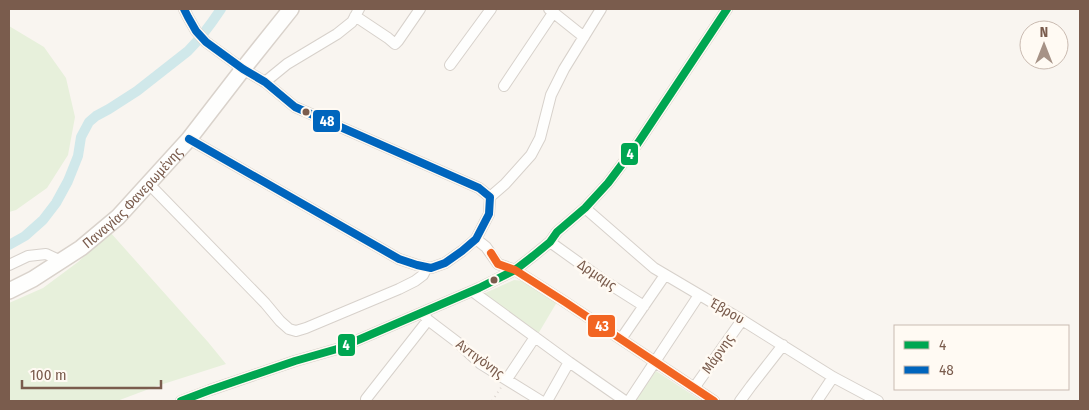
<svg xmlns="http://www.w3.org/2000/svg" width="1089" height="410" font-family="'Fira Sans Condensed',sans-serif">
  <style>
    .green { fill: #e7f0db }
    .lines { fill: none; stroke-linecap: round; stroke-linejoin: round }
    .canal { stroke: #d0e8ea; stroke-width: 10 }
    .minor-casing { stroke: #d7d1cb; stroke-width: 12 }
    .secondary-casing { stroke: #d9d2cb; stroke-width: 18 }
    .path { stroke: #dcd5d0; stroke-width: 2; stroke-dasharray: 1 4; stroke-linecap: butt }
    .minor { stroke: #fefefd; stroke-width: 10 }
    .secondary { stroke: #fefefd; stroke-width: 15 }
    .bus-1-casing { stroke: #fffaf3; stroke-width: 11 }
    .bus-2-casing { stroke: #fffaf3; stroke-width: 11 }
    .bus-3-casing { stroke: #fffaf3; stroke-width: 11 }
    .bus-1 { stroke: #00a651; stroke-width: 8 }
    .bus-2 { stroke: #0065bd; stroke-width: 8 }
    .bus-3 { stroke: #f26522; stroke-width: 8 }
    .bus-dot { fill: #7a5c4d; stroke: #fffaf3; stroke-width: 2 }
    .labels { text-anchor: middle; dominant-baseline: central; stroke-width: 5; stroke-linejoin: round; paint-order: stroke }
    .street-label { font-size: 14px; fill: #7a5c4d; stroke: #fffaf3 }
    .line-badge { stroke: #fffaf3; stroke-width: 2 }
    .badge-label { font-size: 14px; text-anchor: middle; font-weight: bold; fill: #fff }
  </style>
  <rect width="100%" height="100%" fill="#f9f5f0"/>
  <!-- green -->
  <path class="green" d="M 9,26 L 44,47 L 66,78 L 75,117 L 68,155 L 47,188 L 16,210 L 9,212 Z
    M 110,232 L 208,342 L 226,364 L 157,386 L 117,401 L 9,401 L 9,303 L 43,288 L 78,262 Z
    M 514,280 L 524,281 L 557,302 L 538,334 L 483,294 Z
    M 656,371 L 702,401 L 635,401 Z"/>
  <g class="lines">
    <!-- canal -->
    <path class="canal" d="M 9,245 L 25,236 L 43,220 L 56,203 L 68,181 L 78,156 L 81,137 L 89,122 L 96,116 L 109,109 L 137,91 L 188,51 C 201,38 211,24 221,9"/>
    <defs>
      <path id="minor" d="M 184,9 L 188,17 L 196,31 L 206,42 L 243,69 L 265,82 L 295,107 L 479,188 L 490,197 L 489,214 L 476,239 L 462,251 L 445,263 L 431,268 L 417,265 L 399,259 L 189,139
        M 549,9 L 584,37
        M 355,16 L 388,38 L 395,44 L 398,41 L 420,9
        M 450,65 L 491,9
        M 265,82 L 287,64 L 337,34 L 352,22 L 359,9
        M 504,86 L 553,13
        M 148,183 L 265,303 L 280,321 L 289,329 L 296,331 L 306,328 L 399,289 L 415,281 L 423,275 L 427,267
        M 490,197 L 505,184 L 531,155 L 540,138 L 551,95 L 564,69 L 601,9
        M 585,208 L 654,268 L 742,320 L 833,377 L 878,401
        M 476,239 L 486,247 L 498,264 L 515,270 L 565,302 L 714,401
        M 550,242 L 603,280 L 644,306
        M 9,265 L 28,256 L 46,254 L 61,261
        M 472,291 L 569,362 L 625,401
        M 422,313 L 428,320 L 457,342 L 481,364 L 541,401
        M 621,339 L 665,275
        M 507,379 L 535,337
        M 694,388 L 742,320
        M 366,399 L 428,320
        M 181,401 L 210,390 L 295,361 L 337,349 L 372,334 L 479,288 L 515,270 L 533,256 L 550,242 L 557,232 L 585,208 L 608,183 L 638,143 L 727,9
        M 547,401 L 569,362
        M 629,401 L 699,295
        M 740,401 L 751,386 L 783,345
        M 817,401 L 833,377"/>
      <g id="secondary">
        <path id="s1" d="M 9,291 L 33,279 L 81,248 L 118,217 L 189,139 L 243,69 L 291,9"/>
      </g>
    </defs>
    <!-- minor casing -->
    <use href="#minor" class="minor-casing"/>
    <!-- secondary casing -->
    <use href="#secondary" class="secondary-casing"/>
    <!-- path -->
    <path class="path" d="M 492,401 L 502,386"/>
    <!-- minor -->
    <use href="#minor" class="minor"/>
    <!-- secondary -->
    <use href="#secondary" class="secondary"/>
    <defs>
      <path id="bus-1" d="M 181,401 L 210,390 L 295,361 L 337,349 L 372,334 L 479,288 L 515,270 L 533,256 L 550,242 L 557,232 L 585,208 L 608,183 L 638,143 L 727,9"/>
      <path id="bus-2" d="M 184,9 L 188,17 L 196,31 L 206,42 L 243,69 L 265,82 L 295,107 L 479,188 L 490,197 L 489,214 L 476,239 L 462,251 L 445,263 L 431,268 L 417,265 L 399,259 L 189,139"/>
      <path id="bus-3" d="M 491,253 L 498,264 L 515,270 L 565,302 L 714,401"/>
    </defs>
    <!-- bus-1 casing -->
    <use href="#bus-1" class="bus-1-casing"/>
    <!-- bus-2 casing -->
    <use href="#bus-2" class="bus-2-casing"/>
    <!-- bus-3 casing -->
    <use href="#bus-3" class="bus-3-casing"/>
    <!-- bus-1 -->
    <use href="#bus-1" class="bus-1"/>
    <!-- bus-2 -->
    <use href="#bus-2" class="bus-2"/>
    <!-- bus-3 -->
    <use href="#bus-3" class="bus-3"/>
  </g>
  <!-- markers -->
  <g class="bus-dot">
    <circle cx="306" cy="112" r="4.5"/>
    <circle cx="494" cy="280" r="4.5"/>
  </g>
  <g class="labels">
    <!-- street labels -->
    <g class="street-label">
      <text stroke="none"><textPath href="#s1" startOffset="156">Παναγίας Φανερωμένης</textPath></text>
      <text transform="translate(597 275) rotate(34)">Δρμαμς</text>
      <text transform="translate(727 311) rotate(30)">Έβρου</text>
      <text transform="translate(718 354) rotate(-55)">Μάρνης</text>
      <text transform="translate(480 359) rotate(36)">Αντιγόνης</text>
    </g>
  </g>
  <g class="line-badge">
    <rect x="312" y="109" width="29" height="24" rx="5" fill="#0065bd"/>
    <rect x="620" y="142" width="19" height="24" rx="5" fill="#00a651"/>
    <rect x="587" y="314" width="29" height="24" rx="5" fill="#f26522"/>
    <rect x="337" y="333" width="19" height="24" rx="5" fill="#00a651"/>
  </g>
  <g class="badge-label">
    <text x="327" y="126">48</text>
    <text x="630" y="159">4</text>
    <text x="602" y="331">43</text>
    <text x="346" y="350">4</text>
  </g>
  <!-- border -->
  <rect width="1089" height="410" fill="none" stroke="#7a5c4d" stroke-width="20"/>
  <!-- legend -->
  <rect x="894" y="325" width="175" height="65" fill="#fffaf3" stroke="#cabbb1"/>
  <rect x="904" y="341" width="25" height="8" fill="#00a651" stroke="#cabbb1"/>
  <text x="939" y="350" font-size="15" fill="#7a5c4d">4</text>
  <rect x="904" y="366" width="25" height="8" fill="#0065bd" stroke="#cabbb1"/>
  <text x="939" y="375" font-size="15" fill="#7a5c4d">48</text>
  <!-- north arrow -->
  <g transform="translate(1044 45)"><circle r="24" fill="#fffaf3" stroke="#cabbb1"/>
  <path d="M0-4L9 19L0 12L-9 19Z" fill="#a69286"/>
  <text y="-8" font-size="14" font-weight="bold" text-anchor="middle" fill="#7a5c4d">N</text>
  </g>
  <!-- scale -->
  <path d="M22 380v8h139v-8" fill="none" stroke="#7a5c4d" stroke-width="2.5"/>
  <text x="30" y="380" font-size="15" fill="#7a5c4d" stroke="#fffaf3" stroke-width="4" paint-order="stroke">100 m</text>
</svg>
